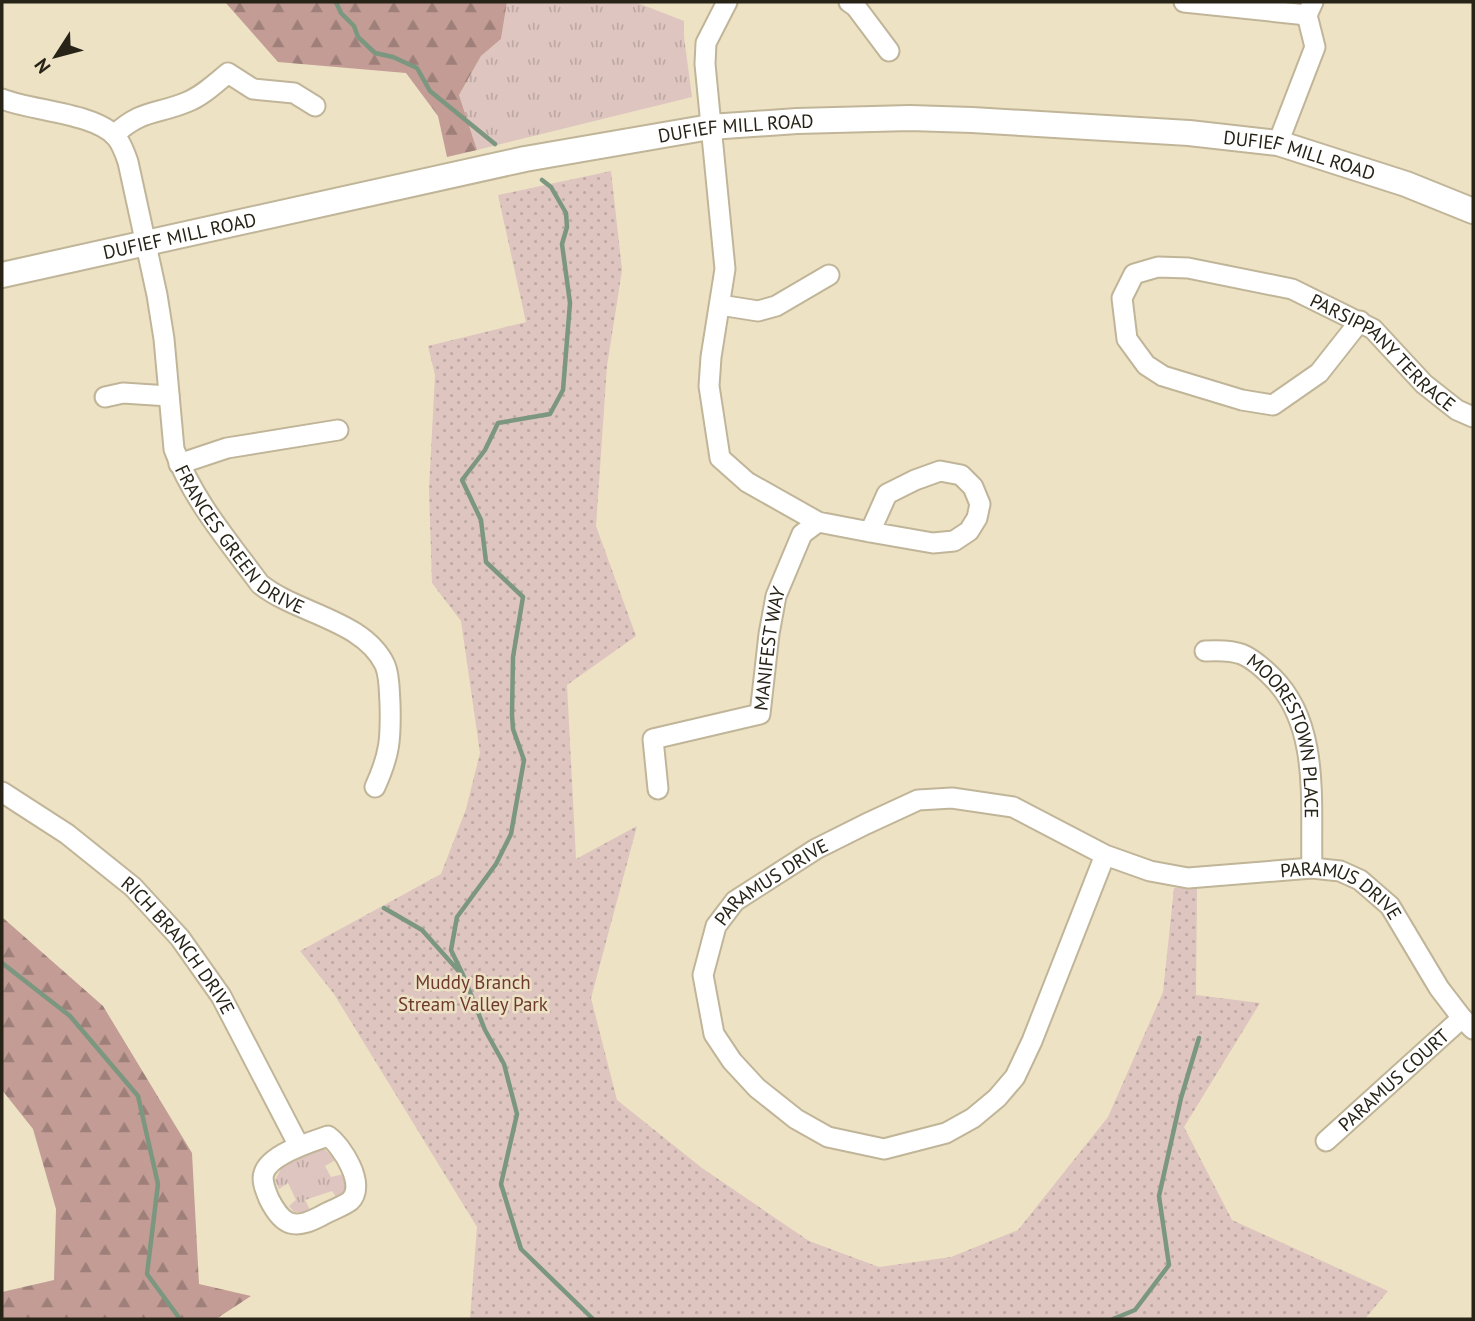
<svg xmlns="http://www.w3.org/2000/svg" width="1475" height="1321" font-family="'PT Sans',sans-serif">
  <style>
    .grass { fill: url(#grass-tufts) }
    .forest { fill: url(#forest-firs) }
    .park { fill: url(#park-dots) }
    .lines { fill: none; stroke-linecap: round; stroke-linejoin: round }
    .stream { stroke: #7b977f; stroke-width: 4.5 }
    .minor-casing { stroke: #c0b598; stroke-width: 23 }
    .major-casing { stroke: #c0b598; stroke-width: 28 }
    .minor { stroke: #fff; stroke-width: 19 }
    .major { stroke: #fff; stroke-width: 24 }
    .labels { text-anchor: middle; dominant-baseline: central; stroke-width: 5; stroke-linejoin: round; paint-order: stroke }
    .street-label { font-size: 19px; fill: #272317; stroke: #ede2c4 }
    .park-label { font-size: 19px; fill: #6e3931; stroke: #ede2c4 }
  </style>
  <defs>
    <pattern id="grass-tufts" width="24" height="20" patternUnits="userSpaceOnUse" patternTransform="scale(1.75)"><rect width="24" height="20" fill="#dec5c0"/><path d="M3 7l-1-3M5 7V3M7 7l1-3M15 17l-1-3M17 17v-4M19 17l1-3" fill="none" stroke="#bea9a4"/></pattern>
    <pattern id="forest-firs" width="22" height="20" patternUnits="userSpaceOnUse" patternTransform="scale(1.75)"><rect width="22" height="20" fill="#c29c95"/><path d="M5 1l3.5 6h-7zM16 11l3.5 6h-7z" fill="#9e7f79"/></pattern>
    <pattern id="park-dots" width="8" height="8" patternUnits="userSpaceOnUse" patternTransform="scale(1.75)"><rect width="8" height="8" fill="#dec5c0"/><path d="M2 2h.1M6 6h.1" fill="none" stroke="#bea9a4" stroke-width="1.8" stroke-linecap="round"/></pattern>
  </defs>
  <rect width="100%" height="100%" fill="#ede2c4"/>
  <!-- grass -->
  <path class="grass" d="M 507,2 L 635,2 L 684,21 L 684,37 L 692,97 L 477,150 L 459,95 L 481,56 L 501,39 Z
    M 321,1147 L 337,1159 L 325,1166 L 331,1177 L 344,1174 C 345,1184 346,1192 338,1200 L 332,1191 L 305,1200 L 311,1212 L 294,1212 L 289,1206 L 296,1200 L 288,1183 L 279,1189 L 275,1180 L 283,1165 Z"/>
  <!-- forest -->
  <path class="forest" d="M 225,2 L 507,2 L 501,39 L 481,56 L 459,95 L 477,150 L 447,157 L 438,116 L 406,73 L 278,62 Z
    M 2,917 L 103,1006 L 192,1153 L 199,1284 L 251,1296 L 216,1319 L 2,1319 L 2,1292 L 54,1280 L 56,1209 L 33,1129 L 2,1090 Z"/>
  <!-- park -->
  <path class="park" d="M 611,171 L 622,270 L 607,366 L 596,526 L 636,636 L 567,685 L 576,859 L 637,826 L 591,998 L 617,1100 L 702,1168 L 809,1241 L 879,1267 L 951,1257 L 1018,1230 L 1108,1117 L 1163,992 L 1174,888 L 1197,888 L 1196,995 L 1260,1003 L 1184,1127 L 1232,1220 L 1388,1291 L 1365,1319 L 470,1319 L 477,1227 L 334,994 L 300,951 L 441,874 L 466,809 L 480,753 L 461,621 L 432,583 L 429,490 L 435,375 L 428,346 L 526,322 L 498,195 Z"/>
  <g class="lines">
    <!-- stream -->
    <path class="stream" d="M 336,2 L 341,13 L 354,26 L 358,37 L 375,53 L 393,57 L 417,68 L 430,91 L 495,144
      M 384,908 L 422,930 L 464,977 L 485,1030 L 504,1064 L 517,1114 L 501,1184 L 521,1249 L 593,1319
      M 2,963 L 70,1016 L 138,1096 L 158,1184 L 147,1274 L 180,1319
      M 464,977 L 451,950 L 457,917 L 496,864 L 511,834 L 524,760 L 513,729 L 512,715 L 513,657 L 523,597 L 486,562 L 481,520 L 462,480 L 485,450 L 498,423 L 550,414 L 563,390 L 570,303 L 562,244 L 567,227 L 566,213 L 551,187 L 542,180
      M 1113,1319 L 1135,1310 L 1169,1265 L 1159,1196 L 1181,1098 L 1199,1038"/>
    <defs>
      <g id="minor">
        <path d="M 727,2 L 706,43 L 705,64 L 725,269 L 711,357 L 709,386 L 720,458 L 747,482 L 818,522 L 870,532 L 933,543 L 954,541 L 969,531 L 977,518 L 980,504 L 973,487 L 961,475 L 940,471 L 915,480 L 887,494 L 870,532"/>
        <path d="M 849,2 L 856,7 L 889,51"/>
        <path d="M 1184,2 L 1307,15"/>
        <path id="s1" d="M 2,99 C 32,111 95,113 116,137 C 122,144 125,153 128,162 L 157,295 L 164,339 L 174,449 C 192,499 229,542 260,584 C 297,614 364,620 385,665 C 390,677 389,691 390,703 C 391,739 390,754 375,787"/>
        <path d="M 114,135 C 142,109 156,115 187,102 C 202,96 215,84 228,73 L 253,89 L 294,93 L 315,106"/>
        <path d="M 1278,143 L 1315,47 L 1307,15 L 1313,2"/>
        <path d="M 720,305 L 758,311 L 776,306 L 829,275"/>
        <path id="s2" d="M 1360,321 L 1319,373 L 1273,405 L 1242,400 L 1163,376 L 1146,365 L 1127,339 L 1122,298 L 1134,274 L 1158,267 L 1188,268 L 1292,289 L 1373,329 L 1424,384 L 1457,410 L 1473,417"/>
        <path d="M 105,397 L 123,393 L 169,396"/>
        <path d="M 179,464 L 227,448 L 338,430"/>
        <path id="s3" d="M 1205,651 C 1238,649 1248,653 1272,677 C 1321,725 1310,804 1312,868"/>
        <path id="s4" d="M 658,789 L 653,739 L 760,714 L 769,634 L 776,596 L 802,534 L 818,522"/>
        <path id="s5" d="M 2,792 L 67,834 L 133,887 L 180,938 L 221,996 L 299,1146"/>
        <path id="s6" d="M 1105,855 L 1032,1041 L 1015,1077 L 997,1098 L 973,1118 L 946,1133 L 884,1149 L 828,1137 L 796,1119 L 757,1088 L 732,1061 L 714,1034 L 703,975 L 716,926 L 735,901 L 816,849 L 866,824 L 918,800 L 952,798 L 1013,807 L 1105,855 L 1150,871 L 1188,878 L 1312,868 L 1340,871 L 1360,880 L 1390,906 L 1439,988 L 1462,1018 L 1473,1029"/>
        <path d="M 328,1136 C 342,1146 367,1185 350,1201 C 342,1207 329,1211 321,1216 C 311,1221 301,1226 290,1223 C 281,1220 273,1207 269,1199 C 266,1191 261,1181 264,1173 C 270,1154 311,1142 328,1136 Z"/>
        <path id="s7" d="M 1326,1141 L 1462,1018"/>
      </g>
      <g id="major">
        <path id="s8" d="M 2,275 L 525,159 L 710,127 L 797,121 L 910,118 L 972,120 L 1189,133 L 1278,143 L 1406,184 L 1473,211"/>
      </g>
    </defs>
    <!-- minor casing -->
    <use href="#minor" class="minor-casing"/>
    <!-- major casing -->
    <use href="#major" class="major-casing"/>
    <!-- minor -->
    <use href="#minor" class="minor"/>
    <!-- major -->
    <use href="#major" class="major"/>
  </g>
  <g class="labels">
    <!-- street labels -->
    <g class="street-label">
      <text stroke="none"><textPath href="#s8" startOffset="749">DUFIEF MILL ROAD</textPath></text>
      <text stroke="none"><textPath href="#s8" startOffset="1316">DUFIEF MILL ROAD</textPath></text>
      <text stroke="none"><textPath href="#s8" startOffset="182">DUFIEF MILL ROAD</textPath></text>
      <text stroke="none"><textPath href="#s2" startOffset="630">PARSIPPANY TERRACE</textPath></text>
      <text stroke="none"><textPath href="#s1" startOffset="555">FRANCES GREEN DRIVE</textPath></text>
      <text stroke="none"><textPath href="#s4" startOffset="226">MANIFEST WAY</textPath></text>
      <text stroke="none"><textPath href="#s3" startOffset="136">MOORESTOWN PLACE</textPath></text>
      <text stroke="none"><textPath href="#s6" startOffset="789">PARAMUS DRIVE</textPath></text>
      <text stroke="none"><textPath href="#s6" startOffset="1404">PARAMUS DRIVE</textPath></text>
      <text stroke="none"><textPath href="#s5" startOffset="236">RICH BRANCH DRIVE</textPath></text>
      <text stroke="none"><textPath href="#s7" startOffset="91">PARAMUS COURT</textPath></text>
    </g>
    <!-- park labels -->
    <g class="park-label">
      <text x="473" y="982">Muddy Branch<tspan x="473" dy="22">Stream Valley Park</tspan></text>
    </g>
  </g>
  <!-- border -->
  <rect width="1475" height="1321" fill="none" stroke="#272317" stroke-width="7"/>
  <!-- north arrow -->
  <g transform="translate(56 56) rotate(234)" stroke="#ede2c4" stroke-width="5" paint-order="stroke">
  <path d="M0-5L12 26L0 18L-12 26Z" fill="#272317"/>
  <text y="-10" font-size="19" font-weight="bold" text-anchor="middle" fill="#272317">N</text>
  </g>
</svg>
